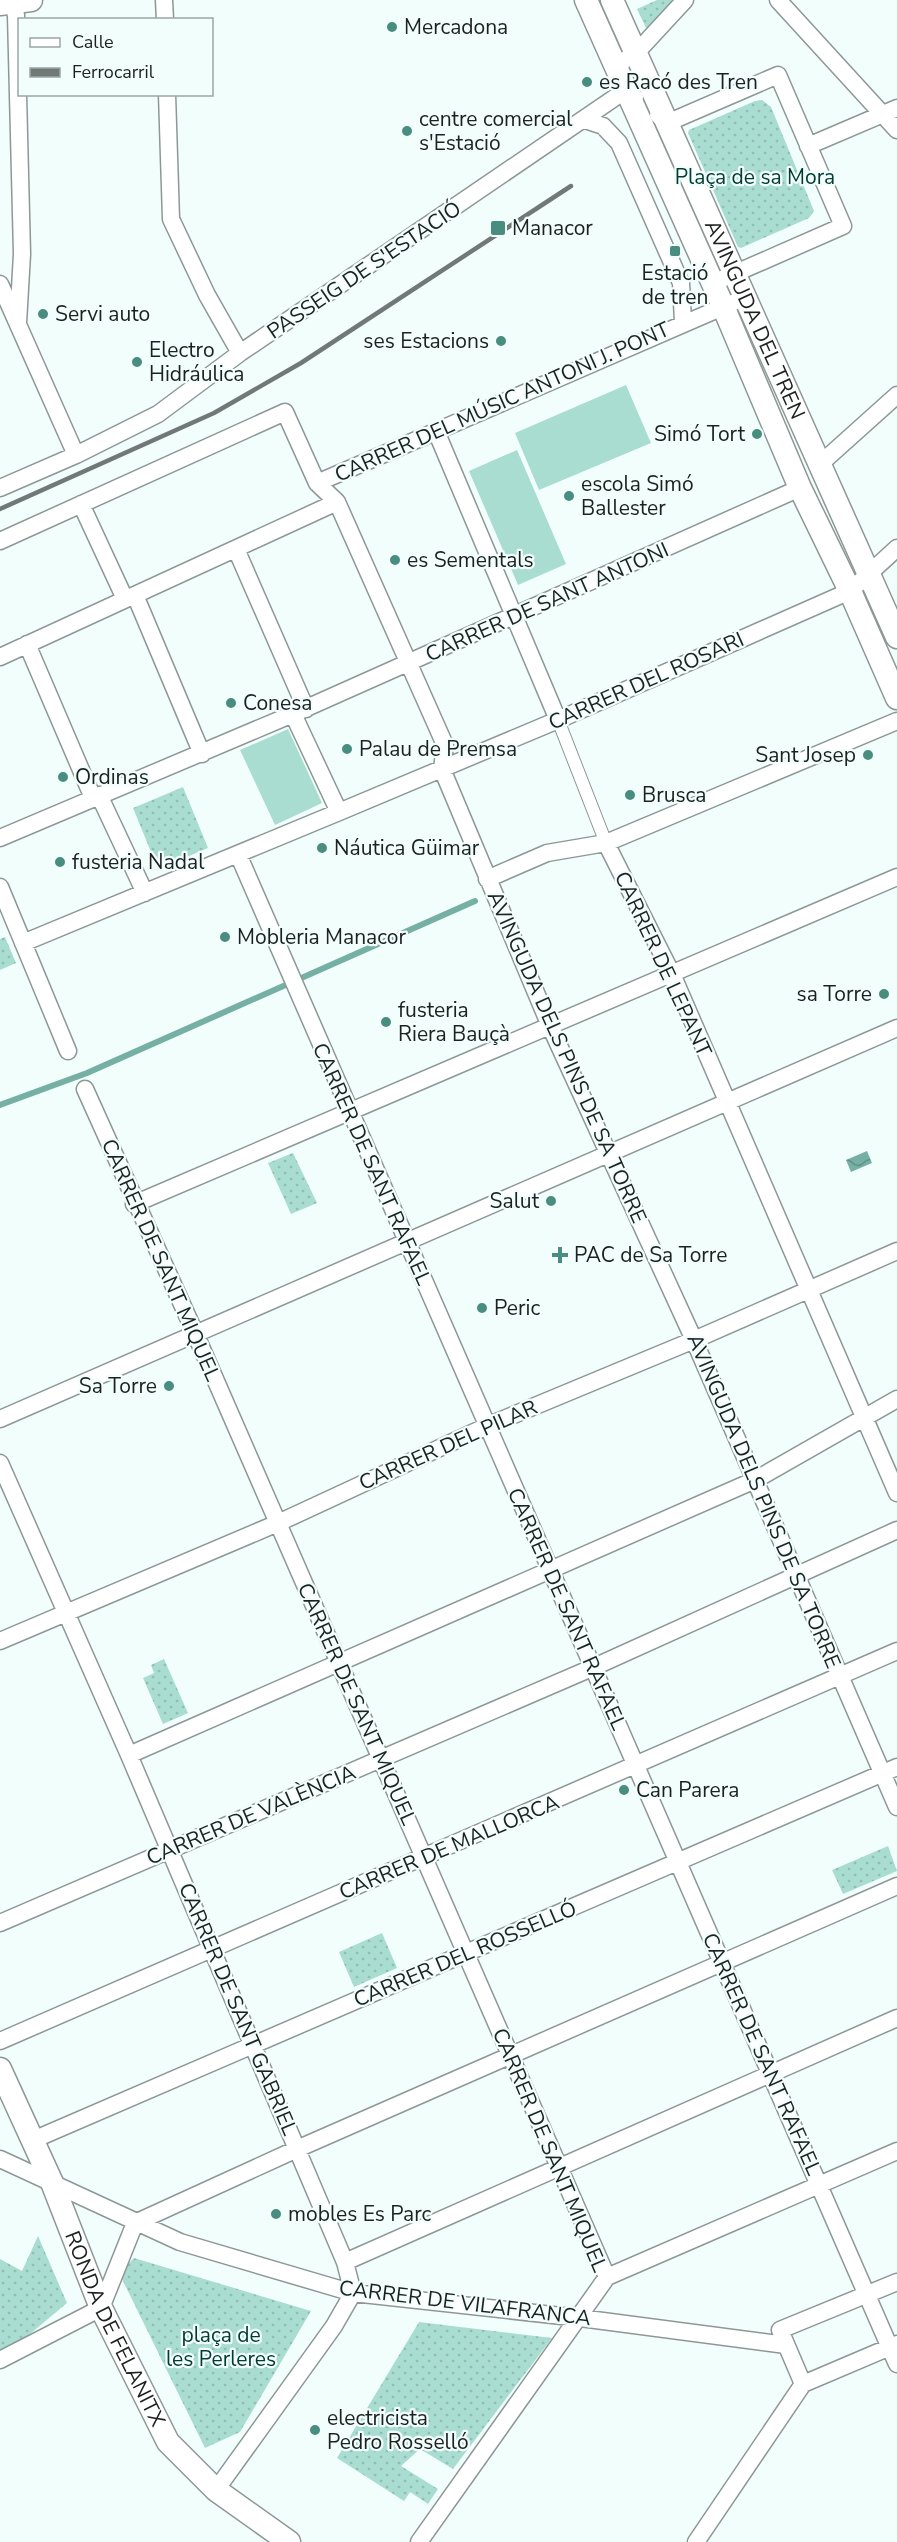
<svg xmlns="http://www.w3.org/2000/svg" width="897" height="2542" font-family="'Nunito Sans',sans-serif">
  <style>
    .grass { fill: url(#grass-dots) }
    .garden { fill: #a9ddd2 }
    .water { fill: url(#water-waves) }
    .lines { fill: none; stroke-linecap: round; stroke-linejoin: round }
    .stream { stroke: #76b0a5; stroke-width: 6 }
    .pedestrian-casing { stroke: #8d9896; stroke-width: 14 }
    .minor-casing { stroke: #8d9896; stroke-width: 19 }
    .secondary-casing { stroke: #8d9896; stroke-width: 25 }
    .pedestrian { stroke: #fff; stroke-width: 12 }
    .minor { stroke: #fff; stroke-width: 16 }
    .secondary { stroke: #fff; stroke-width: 22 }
    .rail { stroke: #717977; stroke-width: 4.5 }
    .poi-dot { fill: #498d81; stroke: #f2fefc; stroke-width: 2 }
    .labels { text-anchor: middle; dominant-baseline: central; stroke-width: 4.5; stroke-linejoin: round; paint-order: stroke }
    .poi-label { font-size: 21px; fill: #1c2120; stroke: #f2fefc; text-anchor: start }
    .park-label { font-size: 21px; fill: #013b33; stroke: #f2fefc }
    .street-label { font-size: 21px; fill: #1c2120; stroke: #f2fefc }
  </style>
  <defs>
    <pattern id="grass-dots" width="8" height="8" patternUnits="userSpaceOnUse" patternTransform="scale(1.5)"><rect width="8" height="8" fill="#a9ddd2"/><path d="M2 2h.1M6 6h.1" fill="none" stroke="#91bdb4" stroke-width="1.8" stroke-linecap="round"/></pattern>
    <pattern id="water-waves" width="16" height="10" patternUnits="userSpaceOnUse" patternTransform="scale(1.5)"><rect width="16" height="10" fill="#76b0a5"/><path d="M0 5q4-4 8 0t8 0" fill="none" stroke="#608f86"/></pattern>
  </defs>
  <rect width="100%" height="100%" fill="#f2fefc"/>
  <!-- grass -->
  <path class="grass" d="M 657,0 L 675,0 L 648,32 L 637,9 Z
    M 762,100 L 771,107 L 814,211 L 809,218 L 741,248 L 738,247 L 688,133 L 689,130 L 755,101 Z
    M 183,787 L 208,848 L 158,869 L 133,808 Z
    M 5,937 L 16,963 L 0,970 L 0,939 Z
    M 293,1153 L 317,1203 L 291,1214 L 268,1163 Z
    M 164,1659 L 188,1713 L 163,1724 L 143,1678 L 154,1673 L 151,1665 Z
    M 888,1846 L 897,1871 L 843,1894 L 832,1870 Z
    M 382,1933 L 397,1968 L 354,1987 L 339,1952 Z
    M 38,2236 L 67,2303 L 18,2344 L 0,2355 L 0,2259 L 22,2271 Z
    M 134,2258 L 311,2311 L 240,2432 L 205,2448 L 119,2273 Z
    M 419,2322 L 552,2338 L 453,2469 L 420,2449 L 401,2466 L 438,2489 L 428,2504 L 410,2492 L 404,2501 L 337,2458 Z"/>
  <!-- garden -->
  <path class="garden" d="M 626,385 L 651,443 L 539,490 L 515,433 Z
    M 517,450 L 566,564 L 518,585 L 469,471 Z
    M 288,729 L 322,803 L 275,825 L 240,750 Z"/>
  <!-- water -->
  <path class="water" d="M 867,1151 L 872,1163 L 851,1172 L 846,1160 Z"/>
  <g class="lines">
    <!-- stream -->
    <path class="stream" d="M 0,1105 L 87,1073 L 475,901"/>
    <defs>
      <path id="pedestrian" d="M 558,720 L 606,843"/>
      <path id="minor" d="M 11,0 L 16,15 L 22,254 L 18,323
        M 164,0 L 165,20
        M 778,0 L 897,130
        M 615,66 L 636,53 L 685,0
        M 167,94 L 171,219 L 207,295 L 240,353
        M 658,115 L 667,123 L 778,75 L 843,226 L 713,283
        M 585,120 L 603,126 L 619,143 L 681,283 L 683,322
        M 808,146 L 897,108
        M 0,284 L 76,455
        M 436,431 L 558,720
        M 819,465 L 897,395
        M 317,483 L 732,303
        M 0,488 L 76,455 L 158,414 L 240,353 L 626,90 L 635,97
        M 337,502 L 445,745 L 442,769 L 550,1026 L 694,1340 L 897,1807
        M 81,504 L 125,599
        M 0,541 L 285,412 L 317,483 L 337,502 L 0,657
        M 236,549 L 306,709
        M 135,595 L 202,754
        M 27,644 L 93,798
        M 99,795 L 145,893
        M 339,812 L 558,720 L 850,591 L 897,548
        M 0,838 L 293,714 L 800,488
        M 606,843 L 672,974 L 897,1493
        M 238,854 L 897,2364
        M 487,879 L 547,853 L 606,843 L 897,721
        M 0,887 L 68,1051
        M 23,943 L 339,812 L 293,714
        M 85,1089 L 195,1333 L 607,2277 L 419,2542
        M 134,1204 L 897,877
        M 0,1419 L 897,1028
        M 0,1463 L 129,1755 L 345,2262 L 353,2293 L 334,2326 L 216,2490
        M 0,1641 L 278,1523 L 487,1426 L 694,1340 L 897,1251
        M 129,1755 L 755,1480 L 897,1399
        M 0,1923 L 594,1667 L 897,1530
        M 0,2041 L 897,1651
        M 33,2140 L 897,1767
        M 0,2159 L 180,2242 L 353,2293 L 580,2318 L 786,2345
        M 135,2223 L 297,2149 L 897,1886
        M 345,2262 L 897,2018
        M 607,2277 L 897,2151
        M 897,2282 L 780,2330 L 803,2384 L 897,2344
        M 0,2360 L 101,2308 L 135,2223
        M 696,2542 L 803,2384"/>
      <g id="secondary">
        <path d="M 586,0 L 723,306 L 800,488 L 850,591 L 897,698"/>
        <path id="s1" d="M 612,0 L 897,637"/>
        <path d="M 0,4 L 31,0"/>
        <path id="s2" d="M 0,2069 L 53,2185 L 101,2308 L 168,2442 L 216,2490 L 289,2542"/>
      </g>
    </defs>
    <!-- pedestrian casing -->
    <use href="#pedestrian" class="pedestrian-casing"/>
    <!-- minor casing -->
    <use href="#minor" class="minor-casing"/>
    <!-- secondary casing -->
    <use href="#secondary" class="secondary-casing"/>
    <!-- pedestrian -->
    <use href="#pedestrian" class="pedestrian"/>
    <!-- minor -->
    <use href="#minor" class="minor"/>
    <!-- secondary -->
    <use href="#secondary" class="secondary"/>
    <!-- rail -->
    <path class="rail" d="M 0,509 L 214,413 L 301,363 L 571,186"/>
  </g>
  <!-- markers -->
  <g class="poi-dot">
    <circle cx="392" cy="27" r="6"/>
    <circle cx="587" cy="82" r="6"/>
    <circle cx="407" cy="131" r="6"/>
    <rect x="490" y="220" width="16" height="16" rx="3"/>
    <rect x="669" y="245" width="12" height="12" rx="3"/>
    <circle cx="43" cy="314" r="6"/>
    <circle cx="501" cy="341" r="6"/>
    <circle cx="137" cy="362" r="6"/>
    <circle cx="757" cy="434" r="6"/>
    <circle cx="569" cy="496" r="6"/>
    <circle cx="395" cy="560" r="6"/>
    <circle cx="231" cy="703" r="6"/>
    <circle cx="347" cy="749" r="6"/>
    <circle cx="868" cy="755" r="6"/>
    <circle cx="63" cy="777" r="6"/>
    <circle cx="630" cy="795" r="6"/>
    <circle cx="322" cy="848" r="6"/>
    <circle cx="60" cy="862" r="6"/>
    <circle cx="225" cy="937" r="6"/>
    <circle cx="884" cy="994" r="6"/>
    <circle cx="386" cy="1022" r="6"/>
    <circle cx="551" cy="1201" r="6"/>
    <path d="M557 1246h6v6h6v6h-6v6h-6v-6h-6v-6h6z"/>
    <circle cx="482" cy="1308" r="6"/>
    <circle cx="169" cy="1386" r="6"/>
    <circle cx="624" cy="1790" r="6"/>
    <circle cx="276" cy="2214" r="6"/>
    <circle cx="315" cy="2430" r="6"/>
  </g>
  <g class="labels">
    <!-- poi labels -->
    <g class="poi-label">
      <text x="404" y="27">Mercadona</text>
      <text x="599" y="82">es Racó des Tren</text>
      <text x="419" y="119">centre comercial<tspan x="419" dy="24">s'Estació</tspan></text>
      <text x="512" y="228">Manacor</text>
      <text x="675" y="273" text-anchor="middle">Estació<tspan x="675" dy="24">de tren</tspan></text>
      <text x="55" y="314">Servi auto</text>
      <text x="489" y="341" text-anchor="end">ses Estacions</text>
      <text x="149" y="350">Electro<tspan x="149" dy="24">Hidráulica</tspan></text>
      <text x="745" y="434" text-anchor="end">Simó Tort</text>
      <text x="581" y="484">escola Simó<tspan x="581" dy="24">Ballester</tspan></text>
      <text x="407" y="560">es Sementals</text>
      <text x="243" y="703">Conesa</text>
      <text x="359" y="749">Palau de Premsa</text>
      <text x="856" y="755" text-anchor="end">Sant Josep</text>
      <text x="75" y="777">Ordinas</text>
      <text x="642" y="795">Brusca</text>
      <text x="334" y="848">Náutica Güimar</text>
      <text x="72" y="862">fusteria Nadal</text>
      <text x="237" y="937">Mobleria Manacor</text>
      <text x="872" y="994" text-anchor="end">sa Torre</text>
      <text x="398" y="1010">fusteria<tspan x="398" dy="24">Riera Bauçà</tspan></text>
      <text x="539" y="1201" text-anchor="end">Salut</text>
      <text x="574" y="1255">PAC de Sa Torre</text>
      <text x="494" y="1308">Peric</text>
      <text x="157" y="1386" text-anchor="end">Sa Torre</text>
      <text x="636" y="1790">Can Parera</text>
      <text x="288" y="2214">mobles Es Parc</text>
      <text x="327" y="2418">electricista<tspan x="327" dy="24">Pedro Rosselló</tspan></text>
    </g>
    <!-- park labels -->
    <g class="park-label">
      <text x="755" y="177">Plaça de sa Mora</text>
      <text x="221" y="2335">plaça de<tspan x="221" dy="24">les Perleres</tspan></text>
    </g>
    <!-- street labels -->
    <g class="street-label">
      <text transform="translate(364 270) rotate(-34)">PASSEIG DE S'ESTACIÓ</text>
      <text stroke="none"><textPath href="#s1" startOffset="350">AVINGUDA DEL TREN</textPath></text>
      <text transform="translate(502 402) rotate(-24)">CARRER DEL MÚSIC ANTONI J. PONT</text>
      <text transform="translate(547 602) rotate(-24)">CARRER DE SANT ANTONI</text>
      <text transform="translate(646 681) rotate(-24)">CARRER DEL ROSARI</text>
      <text transform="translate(663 964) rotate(65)">CARRER DE LEPANT</text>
      <text transform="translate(567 1057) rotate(66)">AVINGUDA DELS PINS DE SA TORRE</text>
      <text transform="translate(372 1164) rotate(66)">CARRER DE SANT RAFAEL</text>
      <text transform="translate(161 1260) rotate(66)">CARRER DE SANT MIQUEL</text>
      <text transform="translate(448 1445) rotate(-24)">CARRER DEL PILAR</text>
      <text transform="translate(764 1501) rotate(67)">AVINGUDA DELS PINS DE SA TORRE</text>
      <text transform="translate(567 1609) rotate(66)">CARRER DE SANT RAFAEL</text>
      <text transform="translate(357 1704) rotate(66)">CARRER DE SANT MIQUEL</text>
      <text transform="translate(251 1815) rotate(-23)">CARRER DE VALÈNCIA</text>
      <text transform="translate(449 1847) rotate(-23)">CARRER DE MALLORCA</text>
      <text transform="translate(465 1954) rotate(-23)">CARRER DEL ROSSELLÓ</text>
      <text transform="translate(238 2009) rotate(67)">CARRER DE SANT GABRIEL</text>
      <text transform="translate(762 2054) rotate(66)">CARRER DE SANT RAFAEL</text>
      <text transform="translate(550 2150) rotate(67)">CARRER DE SANT MIQUEL</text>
      <text transform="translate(465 2303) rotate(7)">CARRER DE VILAFRANCA</text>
      <text stroke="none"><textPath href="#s2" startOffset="284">RONDA DE FELANITX</textPath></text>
    </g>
  </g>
  <!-- legend -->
  <rect x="18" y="18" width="195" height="78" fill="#f2fefc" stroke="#9ca6a4" stroke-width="1.5"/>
  <rect x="30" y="38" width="30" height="9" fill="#ffffff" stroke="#9ca6a4" stroke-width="1.5"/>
  <text x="72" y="48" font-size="18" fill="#1c2120">Calle</text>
  <rect x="30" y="68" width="30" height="9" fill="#717977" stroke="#9ca6a4" stroke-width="1.5"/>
  <text x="72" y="78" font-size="18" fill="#1c2120">Ferrocarril</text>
</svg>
